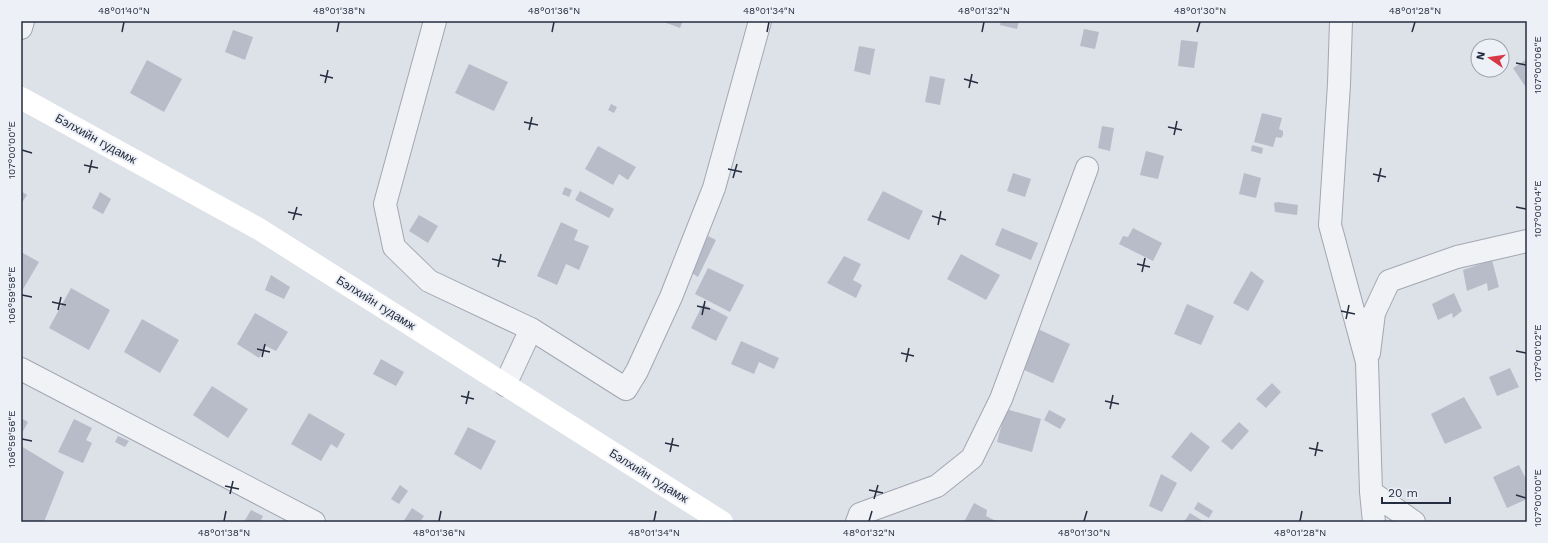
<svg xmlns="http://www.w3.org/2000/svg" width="1548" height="543" font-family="'Work Sans',sans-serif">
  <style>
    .building { fill: #b7bcc8 }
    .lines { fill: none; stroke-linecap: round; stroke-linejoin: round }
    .street-casing { stroke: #a2a7b2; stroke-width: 24 }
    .street { stroke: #f0f2f6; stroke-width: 22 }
    .secondary { stroke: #fff; stroke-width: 22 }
    .ticks { fill: none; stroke: #252d40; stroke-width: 1.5 }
    .labels { text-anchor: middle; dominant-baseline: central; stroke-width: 4; stroke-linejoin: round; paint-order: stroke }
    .street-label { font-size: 12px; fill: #252d40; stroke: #edf0f6 }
    .neatline { fill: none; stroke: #252d40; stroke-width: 1.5 }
    .ticks-label { font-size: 10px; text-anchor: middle; fill: #252d40 }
  </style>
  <rect width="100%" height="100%" fill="#dde1e8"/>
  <!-- building -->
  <path class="building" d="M 661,21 L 683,21 L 680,28 Z
    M 1001,21 L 1019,21 L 1017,29 L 1000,25 Z
    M 1084,29 L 1099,32 L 1095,49 L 1080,46 Z
    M 233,30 L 253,37 L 245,60 L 225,52 Z
    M 1181,40 L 1198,42 L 1194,68 L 1178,66 Z
    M 859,46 L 875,49 L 870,75 L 854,71 Z
    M 1527,59 L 1527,89 L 1513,68 Z
    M 147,60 L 182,79 L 164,112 L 130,93 Z
    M 469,64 L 508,82 L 494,111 L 455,93 Z
    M 930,76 L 945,79 L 940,105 L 925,102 Z
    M 611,104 L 617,107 L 614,113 L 608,110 Z
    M 1262,113 L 1282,118 L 1279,129 L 1283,131 L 1283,135 L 1281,138 L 1276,137 L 1273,147 L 1254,142 Z
    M 1102,126 L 1114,128 L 1110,151 L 1098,148 Z
    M 1252,145 L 1263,148 L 1262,154 L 1251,151 Z
    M 598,146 L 636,167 L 628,180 L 619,174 L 613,185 L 585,169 Z
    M 1146,151 L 1164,156 L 1158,179 L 1140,175 Z
    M 1013,173 L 1031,179 L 1025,197 L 1007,191 Z
    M 1244,173 L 1261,178 L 1256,198 L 1239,194 Z
    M 565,187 L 572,190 L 569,197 L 562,194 Z
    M 21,191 L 27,195 L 21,204 Z
    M 580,191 L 614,209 L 609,218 L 575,200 Z
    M 883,191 L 923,211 L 909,240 L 867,220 Z
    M 100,192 L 111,199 L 103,214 L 92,208 Z
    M 1278,202 L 1298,205 L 1297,215 L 1275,212 L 1274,203 Z
    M 419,215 L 438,226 L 428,243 L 409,231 Z
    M 561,222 L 578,230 L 574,240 L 589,246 L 579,270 L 566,264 L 557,285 L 537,276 Z
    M 1002,228 L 1038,243 L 1031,260 L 995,245 Z
    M 1133,228 L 1162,243 L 1153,261 L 1119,244 L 1123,236 L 1128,237 Z
    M 708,236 L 716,240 L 698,277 L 689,271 Z
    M 21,252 L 39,262 L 22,291 L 21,290 Z
    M 961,254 L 1000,275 L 986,300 L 947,279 Z
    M 844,256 L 861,264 L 853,280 L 862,285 L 856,298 L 827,283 Z
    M 1492,260 L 1499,287 L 1488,291 L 1487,283 L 1467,291 L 1463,270 Z
    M 708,268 L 744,285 L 730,312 L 695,294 Z
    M 1251,271 L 1264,281 L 1248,311 L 1233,303 Z
    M 271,275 L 290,287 L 284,299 L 265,290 Z
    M 71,288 L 110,310 L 89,350 L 49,328 Z
    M 1454,293 L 1462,311 L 1453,318 L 1452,313 L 1438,320 L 1432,304 Z
    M 703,304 L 728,317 L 716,341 L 691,328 Z
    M 1187,304 L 1214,316 L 1201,345 L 1174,334 Z
    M 255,313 L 288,332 L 276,351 L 266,346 L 259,358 L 237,344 Z
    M 142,319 L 179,340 L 160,373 L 124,352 Z
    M 1038,329 L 1070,344 L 1053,383 L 1020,368 Z
    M 741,341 L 779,358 L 774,369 L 759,362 L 754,374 L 731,364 Z
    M 381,359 L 404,372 L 396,386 L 373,374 Z
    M 1510,368 L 1519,387 L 1497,396 L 1489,377 Z
    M 1272,383 L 1281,392 L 1266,408 L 1256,399 Z
    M 212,386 L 248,409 L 228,438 L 193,415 Z
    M 1464,397 L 1482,428 L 1445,444 L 1431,414 Z
    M 1006,409 L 1041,419 L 1032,452 L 997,442 Z
    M 1049,410 L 1066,419 L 1060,429 L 1044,420 Z
    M 309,413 L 345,434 L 337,448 L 331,444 L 321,461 L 291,444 Z
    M 21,418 L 28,422 L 21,435 Z
    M 74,419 L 92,428 L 86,440 L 92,443 L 83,463 L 58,452 Z
    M 1239,422 L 1249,431 L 1232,450 L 1221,441 Z
    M 468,427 L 496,441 L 481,470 L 454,454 Z
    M 1191,432 L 1210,447 L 1191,472 L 1171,457 Z
    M 118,436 L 129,441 L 125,447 L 115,442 Z
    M 21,446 L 64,472 L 44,522 L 27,522 L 21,520 Z
    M 1519,465 L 1527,481 L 1527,499 L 1507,508 L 1493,477 Z
    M 1161,474 L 1177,483 L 1162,512 L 1149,506 Z
    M 400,485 L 408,491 L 399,504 L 391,499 Z
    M 1198,502 L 1213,511 L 1209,518 L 1194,509 Z
    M 974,503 L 987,510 L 986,516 L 998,522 L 964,522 Z
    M 412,508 L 424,516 L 420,522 L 403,522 Z
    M 251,510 L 263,516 L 260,522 L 244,522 Z
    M 1190,513 L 1203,521 L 1202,522 L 1184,522 Z"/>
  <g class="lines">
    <defs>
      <path id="street" d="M 435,21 L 385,204 L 394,247 L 429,281 L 531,329
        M 1341,21 L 1339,84 L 1330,225 L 1367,362 L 1371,492 L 1374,522
        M 21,28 L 23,21
        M 1369,353 L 1374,313 L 1389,281 L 1457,257 L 1527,241
        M 21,369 L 314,522
        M 505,385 L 531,329 L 626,389 L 637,371 L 671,297 L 714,188 L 760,21
        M 1371,492 L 1414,522
        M 857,522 L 860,514 L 937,486 L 972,458 L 1001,399 L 1087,168"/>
    </defs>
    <!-- street casing -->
    <use href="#street" class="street-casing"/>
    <!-- street -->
    <use href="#street" class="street"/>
    <!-- secondary -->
    <path class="secondary" d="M 21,98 L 259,229 L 722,522"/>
  </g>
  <!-- ticks -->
  <path class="ticks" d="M 122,32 L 124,22M 337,32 L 339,22M 552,32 L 554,22M 767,32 L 769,22M 982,32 L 984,22M 1197,32 L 1200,22M 1412,32 L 1415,22M 1516,63 L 1526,65M 320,75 L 333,78M 964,79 L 978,83M 325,83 L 328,70M 969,88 L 972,74M 524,122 L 538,125M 1168,127 L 1182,130M 529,130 L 532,117M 1174,135 L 1177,121M 22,150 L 32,153M 84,165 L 98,168M 728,169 L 742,172M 89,173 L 92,160M 1373,174 L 1386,177M 733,178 L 737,164M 1378,182 L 1381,168M 1516,207 L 1526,209M 288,212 L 302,215M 932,216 L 946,220M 293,220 L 297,207M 938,225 L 941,211M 492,259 L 506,262M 1137,264 L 1150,267M 498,267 L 501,254M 1142,272 L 1145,258M 22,295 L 32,297M 52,302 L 66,305M 697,306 L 710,309M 58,310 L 61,297M 1341,311 L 1355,314M 702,315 L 705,301M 1346,319 L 1349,305M 257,349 L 270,352M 1516,351 L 1526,353M 901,353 L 914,356M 262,357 L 265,344M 906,362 L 909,348M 461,396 L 474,399M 1105,401 L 1119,404M 466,404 L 469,391M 1110,409 L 1113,395M 22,439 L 32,441M 665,443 L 679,446M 1309,448 L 1323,451M 670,452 L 673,438M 1315,456 L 1318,442M 225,486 L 239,489M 869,490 L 883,493M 230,494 L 233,481M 1516,495 L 1526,498M 874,499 L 878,485M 224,521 L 226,511M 439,521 L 441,511M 654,521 L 656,511M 869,521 L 872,511M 1084,521 L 1087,511M 1300,521 L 1302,511"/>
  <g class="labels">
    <!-- street labels -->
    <g class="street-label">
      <text transform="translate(96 139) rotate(29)">Бэлхийн гудамж</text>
      <text transform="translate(376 303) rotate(32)">Бэлхийн гудамж</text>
      <text transform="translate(649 476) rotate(32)">Бэлхийн гудамж</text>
    </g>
  </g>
  <!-- border -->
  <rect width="1548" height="543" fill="none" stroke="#edf0f6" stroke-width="44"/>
  <!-- north arrow -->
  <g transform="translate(1490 58) rotate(283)"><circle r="19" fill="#edf0f6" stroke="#9da2ad"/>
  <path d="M0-3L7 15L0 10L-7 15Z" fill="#d83746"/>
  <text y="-6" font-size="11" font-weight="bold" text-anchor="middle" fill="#252d40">N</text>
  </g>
  <!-- scale -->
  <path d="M1382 497v6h68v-6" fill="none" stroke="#252d40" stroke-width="2"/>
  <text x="1388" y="497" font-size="12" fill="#252d40" stroke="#edf0f6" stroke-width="3" paint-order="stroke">20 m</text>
  <rect x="22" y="22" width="1504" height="499" class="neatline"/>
  <g class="ticks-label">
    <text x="124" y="14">48°01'40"N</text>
    <text x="339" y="14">48°01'38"N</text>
    <text x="554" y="14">48°01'36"N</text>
    <text x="769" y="14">48°01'34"N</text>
    <text x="984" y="14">48°01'32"N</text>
    <text x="1200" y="14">48°01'30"N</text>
    <text x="1415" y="14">48°01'28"N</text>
    <text transform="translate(1537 65) rotate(-90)" y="4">107°00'06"E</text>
    <text transform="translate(11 150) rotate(-90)" y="4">107°00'00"E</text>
    <text transform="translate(1537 209) rotate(-90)" y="4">107°00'04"E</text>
    <text transform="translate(11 295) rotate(-90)" y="4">106°59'58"E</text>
    <text transform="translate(1537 353) rotate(-90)" y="4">107°00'02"E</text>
    <text transform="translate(11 439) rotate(-90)" y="4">106°59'56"E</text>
    <text transform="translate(1537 498) rotate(-90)" y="4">107°00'00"E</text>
    <text x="224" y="536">48°01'38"N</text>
    <text x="439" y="536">48°01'36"N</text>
    <text x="654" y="536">48°01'34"N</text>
    <text x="869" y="536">48°01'32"N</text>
    <text x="1084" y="536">48°01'30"N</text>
    <text x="1300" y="536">48°01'28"N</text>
  </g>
</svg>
